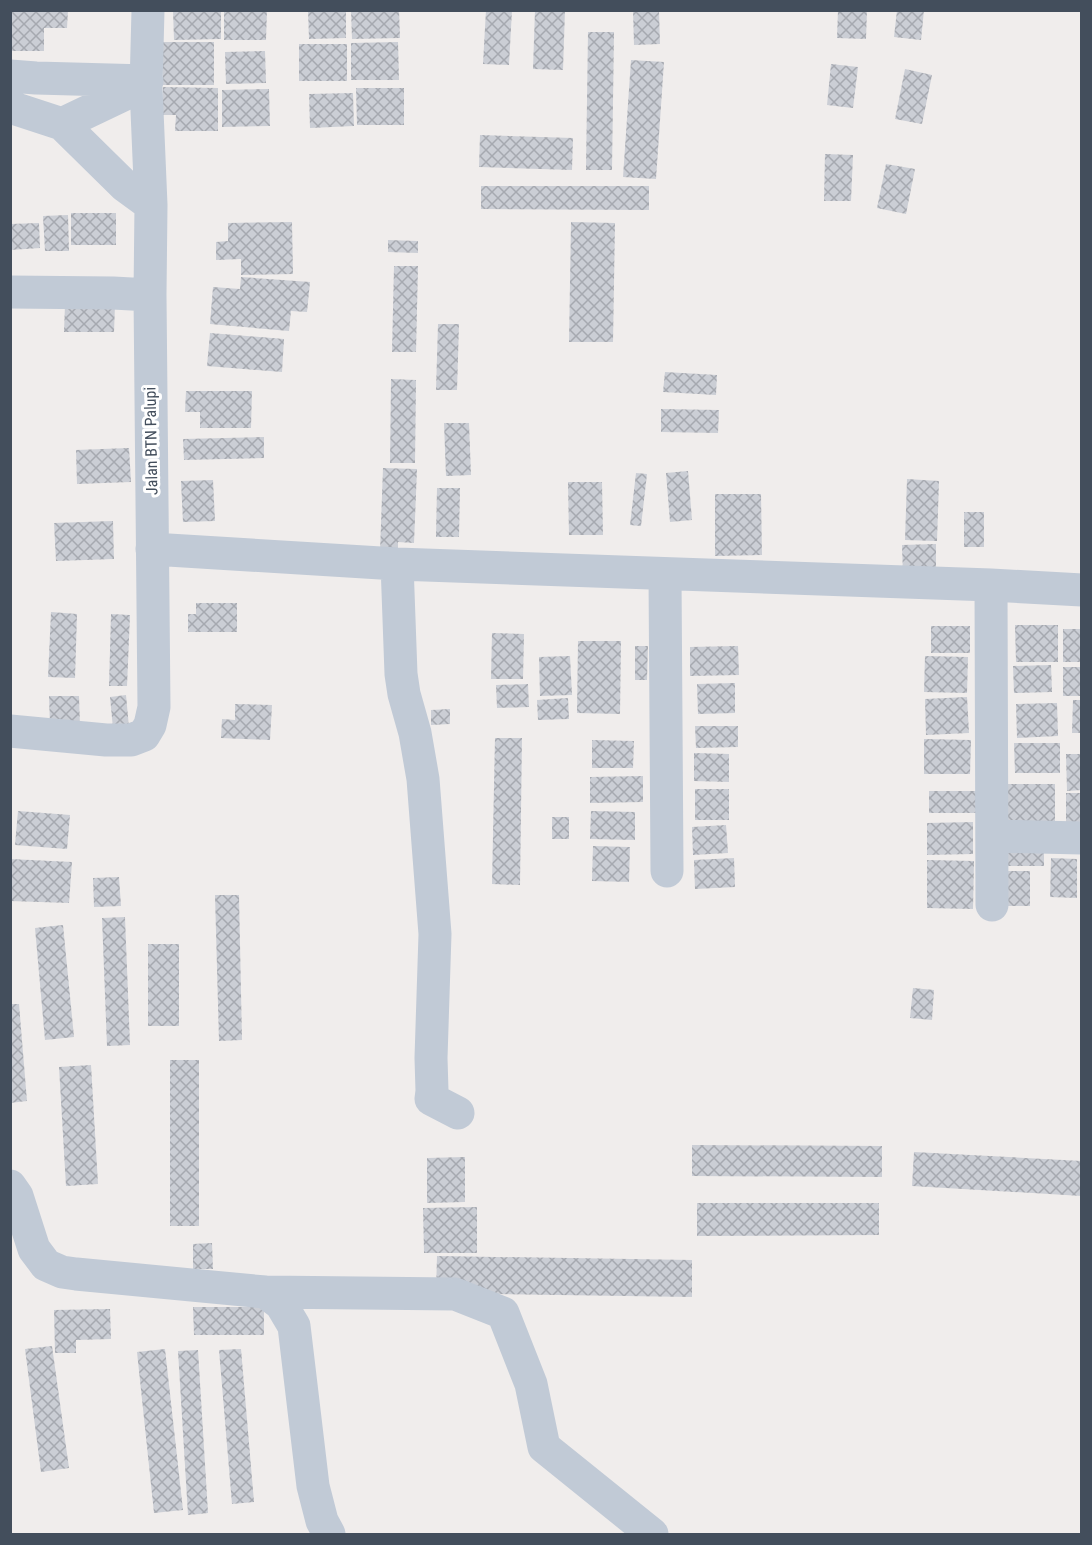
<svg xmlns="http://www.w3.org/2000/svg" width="1092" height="1545" font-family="'Roboto Condensed',sans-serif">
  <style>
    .building { fill: url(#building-cross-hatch) }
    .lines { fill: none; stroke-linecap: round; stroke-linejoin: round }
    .minor { stroke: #c1cad6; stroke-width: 33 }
    .labels { text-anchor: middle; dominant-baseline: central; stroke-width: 6; stroke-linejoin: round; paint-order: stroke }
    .street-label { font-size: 16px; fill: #434e5c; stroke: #fff }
  </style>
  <defs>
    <pattern id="building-cross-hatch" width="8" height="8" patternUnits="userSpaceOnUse" patternTransform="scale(1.5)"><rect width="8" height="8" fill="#cbced5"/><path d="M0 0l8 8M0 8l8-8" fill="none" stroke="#a6a9b0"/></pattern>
  </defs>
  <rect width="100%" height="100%" fill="#f0edec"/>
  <!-- building -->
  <path class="building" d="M 10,10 L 68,10 L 67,28 L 44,28 L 44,51 L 10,51 Z
    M 173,10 L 221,10 L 221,39 L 174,40 Z
    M 224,10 L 267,10 L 266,40 L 224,40 Z
    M 308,10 L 346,10 L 346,38 L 309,39 Z
    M 351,10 L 399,10 L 400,38 L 352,39 Z
    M 486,10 L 512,10 L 509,65 L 483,64 Z
    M 535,10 L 565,10 L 563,70 L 533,69 Z
    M 633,10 L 659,10 L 660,44 L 634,45 Z
    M 838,10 L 867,10 L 866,39 L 837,38 Z
    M 897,10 L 924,10 L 921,40 L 894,37 Z
    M 588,32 L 614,32 L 612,170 L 586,170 Z
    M 163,42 L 214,42 L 214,85 L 163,85 Z
    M 398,42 L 399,80 L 351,80 L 351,43 Z
    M 299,44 L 347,44 L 347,81 L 299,81 Z
    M 265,51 L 266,83 L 226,84 L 225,52 Z
    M 631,60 L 664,62 L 656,179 L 623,177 Z
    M 831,64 L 858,67 L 853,108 L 827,105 Z
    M 905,69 L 932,75 L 922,124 L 895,119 Z
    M 163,87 L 218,88 L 218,131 L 175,131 L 176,115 L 163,115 Z
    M 356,88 L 404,88 L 404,125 L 357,125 Z
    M 269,89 L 270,126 L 222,127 L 222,90 Z
    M 353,93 L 354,126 L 310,128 L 309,94 Z
    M 480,135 L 573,138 L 572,170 L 479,167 Z
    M 825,154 L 853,155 L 851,201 L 824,201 Z
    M 886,164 L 915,169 L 906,214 L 877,208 Z
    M 481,186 L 649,186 L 649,210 L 481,209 Z
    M 71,213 L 116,213 L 116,245 L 71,245 Z
    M 68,215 L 69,251 L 45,251 L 43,216 Z
    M 292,222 L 293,274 L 241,275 L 241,259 L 216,260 L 216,242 L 228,241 L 228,223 Z
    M 571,222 L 615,223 L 613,342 L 569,342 Z
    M 39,223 L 40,248 L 10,250 L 10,224 Z
    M 388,240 L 418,241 L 418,253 L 388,252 Z
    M 394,266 L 418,266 L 416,352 L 392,352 Z
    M 241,277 L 310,282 L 307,312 L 291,311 L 289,331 L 210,324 L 213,287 L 240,289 Z
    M 65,305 L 115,305 L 114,332 L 64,332 Z
    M 438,324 L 459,324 L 457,390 L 436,390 Z
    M 210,333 L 284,339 L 282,372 L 207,366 Z
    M 665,372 L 717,375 L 716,395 L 663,392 Z
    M 391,379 L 416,380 L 415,463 L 390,463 Z
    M 186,391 L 252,391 L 251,428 L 200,428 L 200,412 L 185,412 Z
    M 661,409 L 719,410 L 718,433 L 661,432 Z
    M 444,423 L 469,423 L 471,475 L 446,476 Z
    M 264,437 L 264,458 L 184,460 L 183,439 Z
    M 129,448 L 131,482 L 77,484 L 76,450 Z
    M 383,468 L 417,469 L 414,543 L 398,542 L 398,553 L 380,552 Z
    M 688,471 L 692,520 L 670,522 L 666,473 Z
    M 636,473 L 647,474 L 641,526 L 630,525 Z
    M 907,479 L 939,481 L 937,541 L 905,540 Z
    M 213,480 L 215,521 L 183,522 L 181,481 Z
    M 568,482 L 602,482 L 603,535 L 569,535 Z
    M 437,488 L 460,488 L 459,537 L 436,537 Z
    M 715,494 L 761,494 L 762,555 L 715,556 Z
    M 964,512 L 984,512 L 984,547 L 964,547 Z
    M 113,521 L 114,559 L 56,561 L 54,523 Z
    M 936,544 L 936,575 L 903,576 L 902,545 Z
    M 196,603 L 237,603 L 237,632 L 188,632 L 188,614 L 196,614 Z
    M 51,612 L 77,614 L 75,678 L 48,677 Z
    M 111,614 L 130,615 L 127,686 L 109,686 Z
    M 1015,625 L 1058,625 L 1058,662 L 1016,662 Z
    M 931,626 L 970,626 L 970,653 L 931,653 Z
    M 1063,629 L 1082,629 L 1082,662 L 1063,662 Z
    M 492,633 L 524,634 L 523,679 L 491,679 Z
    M 578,641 L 621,641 L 620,714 L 577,713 Z
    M 635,646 L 648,646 L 647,680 L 635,680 Z
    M 738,646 L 739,675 L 690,676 L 690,647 Z
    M 570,656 L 572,695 L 540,696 L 539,657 Z
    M 925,656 L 968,657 L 967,693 L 924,692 Z
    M 1051,665 L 1052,692 L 1014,693 L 1013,666 Z
    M 1063,667 L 1082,667 L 1082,696 L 1063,696 Z
    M 735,683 L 735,713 L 698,714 L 697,684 Z
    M 528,684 L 529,707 L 497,708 L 496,685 Z
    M 126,695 L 130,738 L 114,739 L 110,697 Z
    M 49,696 L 79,696 L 80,726 L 50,727 Z
    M 967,697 L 969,733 L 926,735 L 925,699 Z
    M 568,698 L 569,719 L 538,720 L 537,700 Z
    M 1073,700 L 1082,700 L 1082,733 L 1072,733 Z
    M 1057,703 L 1058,736 L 1017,738 L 1016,704 Z
    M 235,704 L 272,705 L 270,740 L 221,738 L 222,719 L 235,720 Z
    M 450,709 L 450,724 L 431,725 L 431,710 Z
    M 695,726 L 738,726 L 738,747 L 696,748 Z
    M 495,738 L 522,738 L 520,885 L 492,884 Z
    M 924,739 L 971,740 L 970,774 L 924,774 Z
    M 592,740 L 634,741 L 633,768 L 592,768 Z
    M 1014,743 L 1060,743 L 1060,773 L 1015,773 Z
    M 694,753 L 729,754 L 729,782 L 694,781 Z
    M 1066,754 L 1082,754 L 1082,790 L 1067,791 Z
    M 643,776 L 643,802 L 590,803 L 590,777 Z
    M 1004,784 L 1055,784 L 1055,828 L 1004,828 Z
    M 695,789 L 729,789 L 729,820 L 695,820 Z
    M 929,791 L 983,791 L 983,813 L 929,813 Z
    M 1066,793 L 1082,793 L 1082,828 L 1066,828 Z
    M 18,811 L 70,815 L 67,849 L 15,845 Z
    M 591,811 L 635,812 L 635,840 L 590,839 Z
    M 552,817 L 569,817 L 569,839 L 552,839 Z
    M 973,822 L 973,854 L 927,855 L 927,823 Z
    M 726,825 L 728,853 L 693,855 L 692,827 Z
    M 593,846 L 630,847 L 629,882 L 592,881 Z
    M 1044,849 L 1044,866 L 1004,866 L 1003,850 Z
    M 734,858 L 735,887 L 695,889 L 694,860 Z
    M 1051,858 L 1077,859 L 1077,898 L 1050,897 Z
    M 10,859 L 72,862 L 69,903 L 10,901 Z
    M 927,860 L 974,861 L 973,909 L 927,908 Z
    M 1004,871 L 1030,871 L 1030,906 L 1004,906 Z
    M 119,877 L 121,906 L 94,907 L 93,878 Z
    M 215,895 L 239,895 L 242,1040 L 219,1041 Z
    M 125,917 L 130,1045 L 107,1046 L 102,918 Z
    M 63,925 L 74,1037 L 45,1040 L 35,928 Z
    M 148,944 L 179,944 L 179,1026 L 148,1026 Z
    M 913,988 L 934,990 L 932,1020 L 910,1018 Z
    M 10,1004 L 19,1004 L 27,1101 L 10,1103 Z
    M 170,1060 L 199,1060 L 199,1226 L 170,1226 Z
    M 91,1065 L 98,1184 L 66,1186 L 59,1067 Z
    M 692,1145 L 882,1146 L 882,1177 L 692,1176 Z
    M 914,1152 L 1082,1161 L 1082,1196 L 912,1186 Z
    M 465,1157 L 465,1202 L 427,1203 L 427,1158 Z
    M 697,1203 L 879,1203 L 879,1235 L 697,1236 Z
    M 477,1207 L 477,1253 L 424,1253 L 423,1208 Z
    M 212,1243 L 213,1269 L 193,1269 L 193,1244 Z
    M 437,1256 L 692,1260 L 692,1297 L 436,1293 Z
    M 193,1307 L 264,1307 L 264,1335 L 194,1335 Z
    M 110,1309 L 111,1339 L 76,1340 L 76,1353 L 55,1353 L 54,1310 Z
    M 52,1346 L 69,1468 L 41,1472 L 25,1349 Z
    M 165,1349 L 183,1510 L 154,1513 L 137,1352 Z
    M 241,1349 L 254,1502 L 232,1504 L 219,1350 Z
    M 198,1350 L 208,1513 L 188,1515 L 178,1351 Z"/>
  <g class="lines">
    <!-- minor -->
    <path class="minor" d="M 10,76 L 36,78 L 147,81
      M 10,107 L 62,124 L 125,186 L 151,205
      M 62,124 L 127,93 L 146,87
      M 10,292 L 113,293 L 150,295
      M 152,549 L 397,564 L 991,585 L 1082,590
      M 397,564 L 401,674 L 404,694 L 415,733 L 423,779 L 435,934 L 431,1058 L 432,1091 L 431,1099 L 458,1113
      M 665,575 L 667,871
      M 991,585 L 992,905
      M 10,731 L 106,740 L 131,740 L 144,735 L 150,725 L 154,707 L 150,295 L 151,205 L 146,87 L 148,10
      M 992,836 L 1082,838
      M 10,1186 L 17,1196 L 34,1249 L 46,1265 L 62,1272 L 76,1274 L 265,1292 L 281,1304 L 294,1326 L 313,1486 L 322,1521 L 329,1534
      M 265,1292 L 455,1294 L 503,1313 L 531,1384 L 544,1447 L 652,1534"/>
  </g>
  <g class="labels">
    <!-- street labels -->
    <g class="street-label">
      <text transform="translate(151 441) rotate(-91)">Jalan BTN Palupi</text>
    </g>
  </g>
  <!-- border -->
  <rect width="1092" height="1545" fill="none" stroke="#434e5c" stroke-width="24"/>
</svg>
